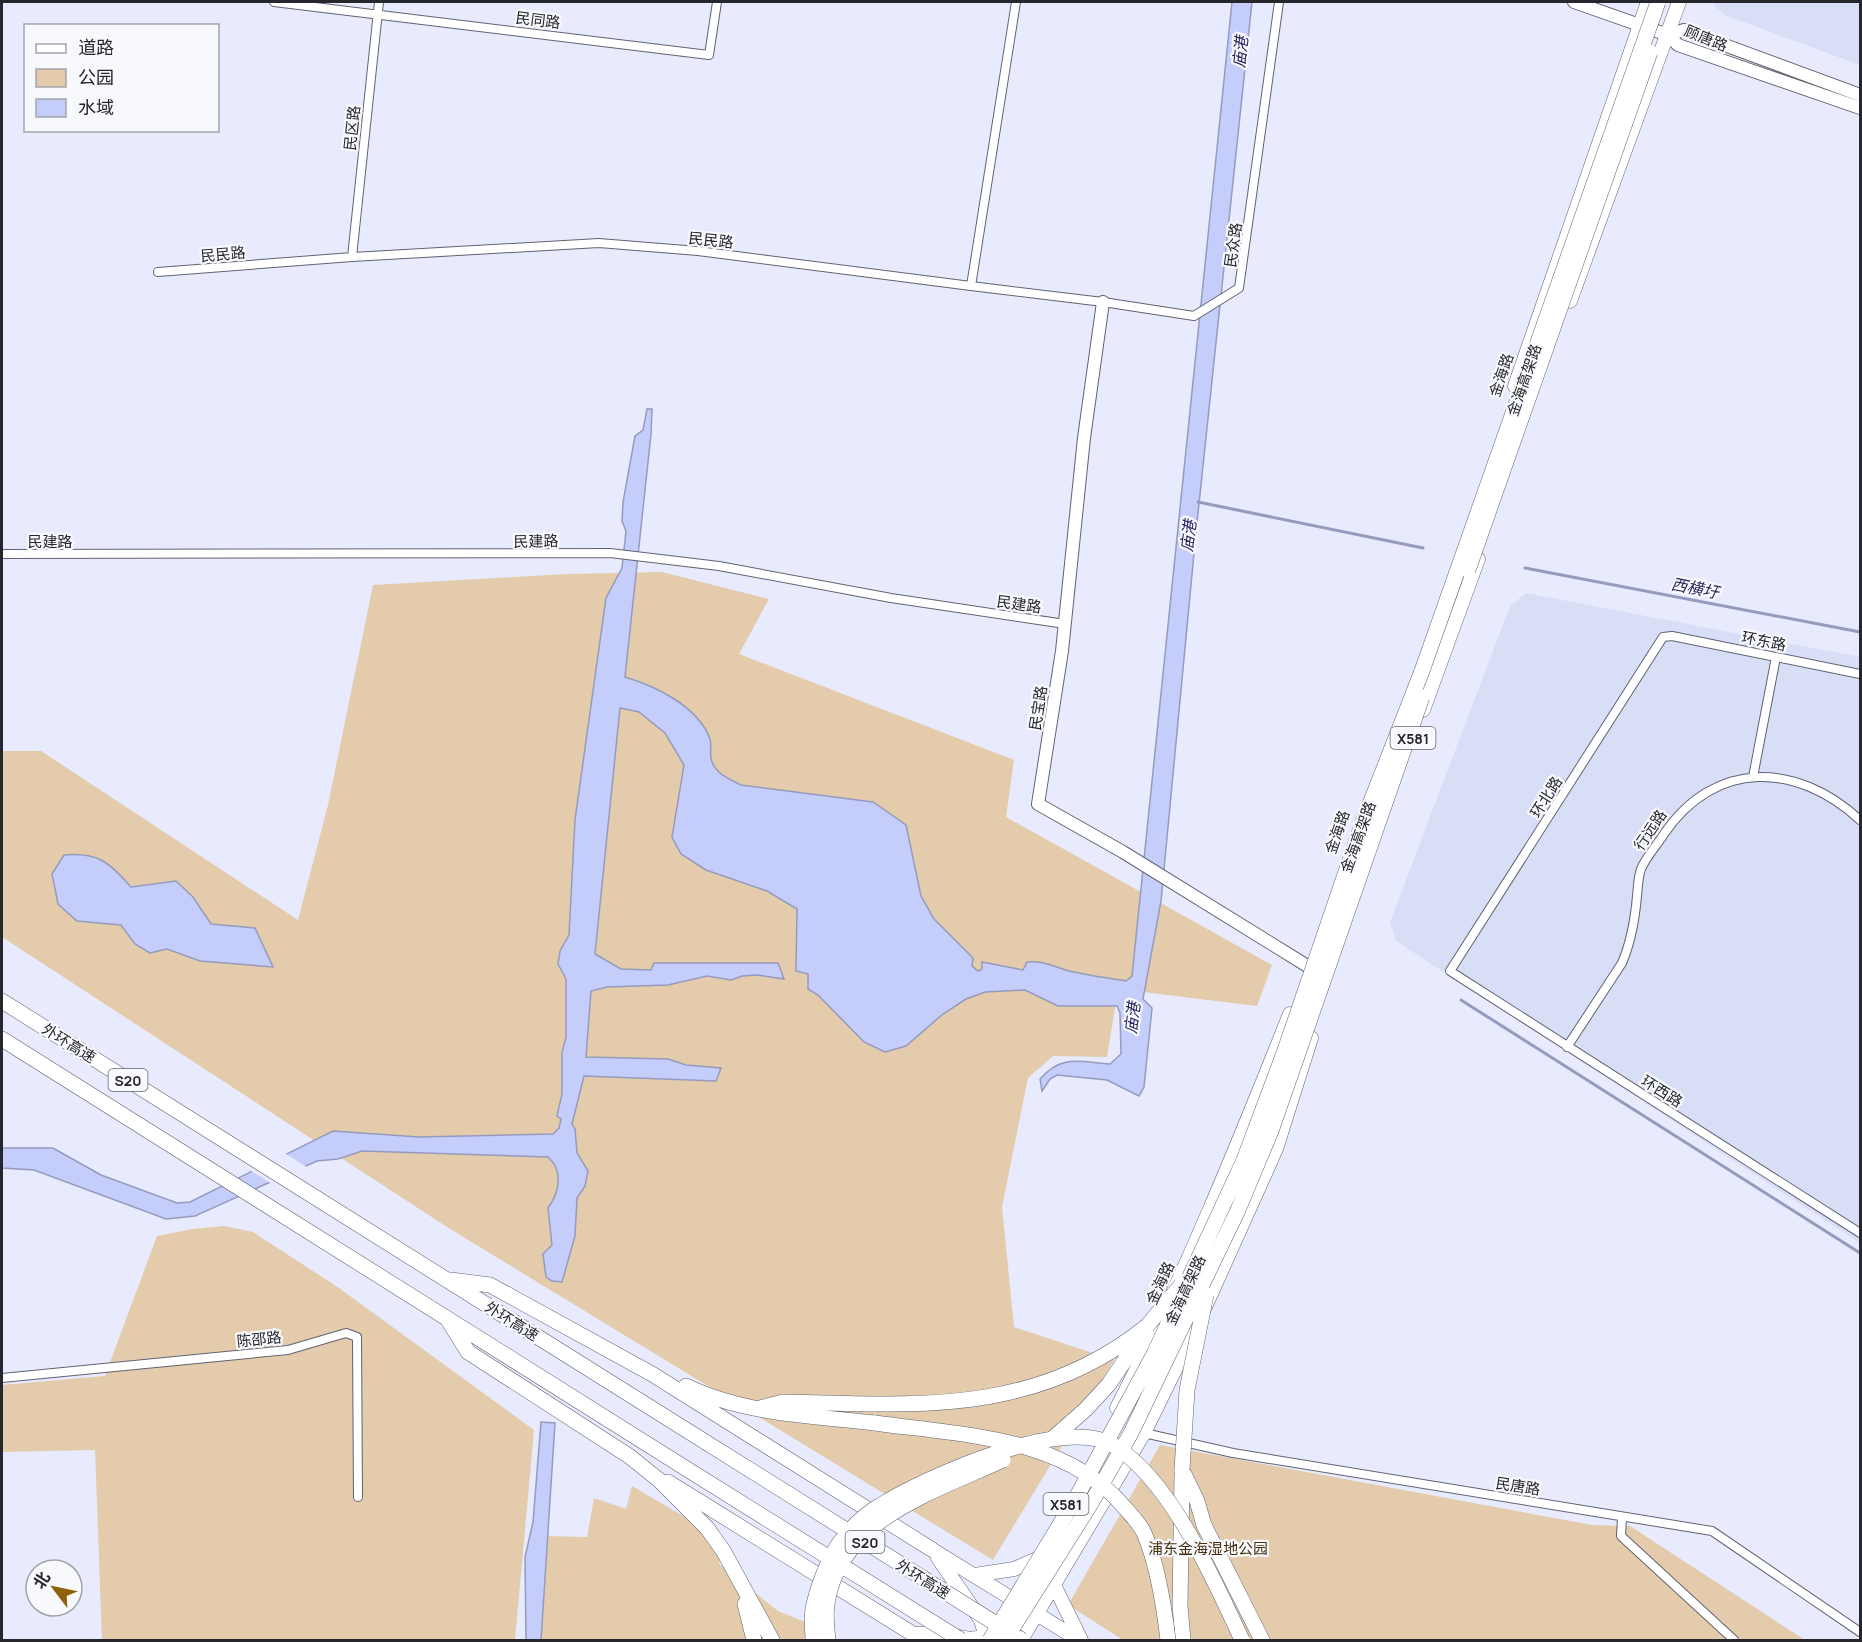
<svg xmlns="http://www.w3.org/2000/svg" width="1862" height="1642" font-family="Manrope,'Noto Sans SC',sans-serif">
  <style>
    .built { fill: #d9def7 }
    .green { fill: #e3cbab }
    .water { fill: #c5cdfb; stroke: #959bbd; stroke-width: 1.5 }
    .pier { fill: #e8ebfd }
    .lines { fill: none; stroke-linecap: round; stroke-linejoin: round }
    .stream { stroke: #959bbd; stroke-width: 3 }
    .street-casing { stroke: #616372; stroke-width: 10 }
    .secondary-casing { stroke: #616372; stroke-width: 14 }
    .primary-casing { stroke: #616372; stroke-width: 15 }
    .highway-casing { stroke: #616372; stroke-width: 16 }
    .street { stroke: #fff; stroke-width: 8 }
    .secondary { stroke: #fff; stroke-width: 12 }
    .primary { stroke: #fff; stroke-width: 14 }
    .highway { stroke: #fff; stroke-width: 15 }
    .highway-bridge-casing { stroke: #616372; stroke-width: 16; stroke-linecap: butt }
    .highway-bridge { stroke: #fff; stroke-width: 15 }
    .labels { text-anchor: middle; dominant-baseline: central; stroke-width: 4.5; stroke-linejoin: round; paint-order: stroke }
    .shield { fill: #f8f9fd; stroke: #65666b; stroke-width: 1.5 }
    .shield-label { font-size: 14px; font-weight: bold; fill: #26272d }
    .street-label { font-size: 15px; fill: #26272d; stroke: #f8f9fd }
    .park-label { font-size: 15px; fill: #46300f; stroke: #f8f9fd }
    .water-label { font-size: 16px; font-style: italic; fill: #24265d; stroke: #f8f9fd }
  </style>
  <rect width="100%" height="100%" fill="#e8ebfd"/>
  <!-- built -->
  <path class="built" d="M 1715,2 L 1860,2 L 1860,65 L 1727,16 L 1714,6 Z
    M 1526,593 L 1860,657 L 1860,1243 L 1396,941 L 1390,922 L 1510,606 Z"/>
  <!-- green -->
  <path class="green" d="M 662,572 L 769,599 L 739,654 L 1014,760 L 1006,817 L 1272,965 L 1257,1006 L 1118,989 L 1107,1057 L 1053,1056 L 1028,1078 L 1002,1207 L 1014,1327 L 1114,1360 L 993,1560 L 447,1227 L 2,937 L 2,751 L 41,751 L 298,920 L 328,805 L 373,585 L 567,574 Z
    M 224,1226 L 253,1232 L 339,1288 L 534,1430 L 515,1640 L 102,1640 L 95,1450 L 2,1452 L 2,1385 L 105,1376 L 157,1236 L 192,1229 Z
    M 1160,1445 L 1592,1525 L 1630,1526 L 1805,1640 L 1123,1640 L 1068,1605 Z
    M 632,1486 L 724,1540 L 719,1564 L 778,1611 L 805,1622 L 837,1640 L 538,1640 L 545,1536 L 587,1537 L 594,1498 L 626,1509 Z"/>
  <!-- water -->
  <path class="water" d="M 1232,2 L 1252,2 L 1196,532 L 1161,901 L 1143,999 L 1152,1008 L 1144,1087 L 1139,1096 L 1107,1080 L 1057,1075 L 1050,1079 L 1042,1091 L 1040,1079 C 1062,1054 1079,1062 1110,1064 L 1121,1054 L 1120,1013 L 1117,1006 L 1058,1006 L 1025,990 L 985,992 L 966,999 L 943,1014 L 906,1046 L 885,1052 L 864,1042 L 818,995 L 808,989 L 808,974 L 796,971 L 797,909 L 767,891 L 706,870 L 681,854 L 672,837 L 684,765 L 665,733 L 639,712 L 620,708 L 595,954 L 621,969 L 651,970 L 654,963 L 778,963 L 784,979 L 757,975 L 742,976 L 731,980 L 707,976 L 668,985 L 607,987 L 591,991 L 586,1057 L 668,1059 L 686,1065 L 721,1068 L 716,1081 L 584,1076 L 572,1124 L 575,1129 L 577,1153 L 588,1171 L 585,1186 L 577,1198 L 575,1236 L 562,1282 L 552,1281 L 546,1277 L 543,1254 L 552,1245 L 548,1208 C 559,1193 564,1171 548,1157 L 362,1151 L 338,1159 L 317,1161 L 195,1216 L 166,1219 L 34,1170 L 2,1168 L 2,1148 L 53,1148 L 101,1175 L 177,1203 L 190,1202 L 333,1131 L 419,1137 L 553,1134 L 559,1128 L 561,1119 L 557,1116 L 562,1094 L 562,1053 L 566,1037 L 566,979 L 558,964 L 560,951 L 569,935 L 575,820 L 606,598 L 622,568 L 626,531 L 622,521 L 623,502 L 635,436 L 643,430 L 647,409 L 652,409 L 651,434 L 625,677 C 655,686 698,706 710,739 C 712,746 709,755 712,762 C 716,774 731,780 741,785 L 873,802 L 906,825 L 921,896 L 934,919 L 973,958 L 972,966 L 978,971 L 982,969 L 982,962 L 1023,970 L 1027,962 C 1045,960 1057,969 1074,972 C 1091,976 1109,978 1126,981 L 1132,976 Z
    M 64,855 C 98,852 109,862 131,887 L 176,881 L 193,897 L 211,924 L 255,928 L 273,967 L 200,961 L 167,949 L 150,953 L 135,944 L 121,925 L 77,921 L 58,904 L 52,874 Z
    M 541,1422 L 555,1423 L 541,1640 L 526,1640 L 525,1557 L 533,1522 Z"/>
  <!-- pier -->
  <path class="pier" d="M 283,1152 L 308,1168 L 272,1184 L 248,1169 Z"/>
  <g class="lines">
    <!-- stream -->
    <path class="stream" d="M 1198,502 L 1423,548
      M 1525,568 L 1860,632
      M 1461,1000 L 1860,1253"/>
    <defs>
      <path id="street" d="M 274,2 L 709,55 L 717,2
        M 352,257 L 379,2
        M 158,272 L 352,257 L 599,243 L 698,251 L 971,286 L 1016,2
        M 971,286 L 1103,302 L 1194,316 L 1239,288 L 1279,2
        M 2,554 L 610,553 L 719,566 L 891,598 L 1065,624
        M 1860,674 L 1672,636 L 1663,637 L 1450,971 L 1860,1233
        M 1753,777 L 1776,657
        M 1567,1047 L 1622,963 C 1631,942 1635,919 1637,896 C 1638,887 1638,877 1641,869 C 1646,857 1657,845 1664,834 C 1715,759 1797,762 1860,820
        M 2,1378 L 288,1350 L 346,1333 L 357,1337 L 358,1497
        M 1144,1433 L 1233,1453 L 1712,1531 L 1860,1632
        M 1622,1517 L 1621,1536 L 1734,1640"/>
      <path id="secondary" d="M 1574,2 L 1668,35 L 1678,45 L 1860,108
        M 1668,35 L 1684,30 L 1860,95
        M 1103,302 L 1084,438 L 1062,651 L 1038,804 L 1123,852 L 1309,967"/>
      <path id="primary" d="M 1570,301 L 1679,2
        M 1515,386 L 1648,2
        M 1423,710 L 1478,559
        M 1205,1307 L 1276,1149 L 1311,1038
        M 1117,1408 C 1183,1280 1237,1147 1290,1014
        M 931,1549 L 1079,1640
        M 938,1558 L 981,1620 L 987,1640
        M 975,1575 L 1014,1569 L 1037,1559
        M 1054,1585 L 1081,1640
        M 913,1634 L 942,1634 L 970,1639 L 1000,1635
        M 1021,1640 L 1144,1433 L 1196,1327"/>
      <path id="highway" d="M 2,1001 L 707,1443
        M 2,1039 L 690,1471
        M 451,1280 L 490,1285 L 652,1374 L 931,1549
        M 448,1320 L 468,1352 L 629,1456 L 659,1480 L 707,1528 L 724,1552 L 772,1640
        M 686,1386 C 743,1414 813,1416 875,1423
        M 760,1408 L 783,1402 C 918,1405 1035,1416 1147,1326
        M 1086,1409 L 1109,1384 L 1139,1339
        M 1182,1470 L 1197,1501 L 1204,1525 L 1262,1640
        M 1182,1476 L 1180,1606 L 1183,1640
        M 668,1482 L 913,1634
        M 745,1604 L 754,1640"/>
    </defs>
    <!-- street casing -->
    <use href="#street" class="street-casing"/>
    <!-- secondary casing -->
    <use href="#secondary" class="secondary-casing"/>
    <!-- primary casing -->
    <use href="#primary" class="primary-casing"/>
    <!-- highway casing -->
    <use href="#highway" class="highway-casing"/>
    <!-- street -->
    <use href="#street" class="street"/>
    <!-- secondary -->
    <use href="#secondary" class="secondary"/>
    <!-- primary -->
    <use href="#primary" class="primary"/>
    <!-- highway -->
    <use href="#highway" class="highway"/>
    <defs>
      <path id="highway-bridge" d="M 1468,570 L 1650,52
        M 1147,1326 L 1181,1285
        M 875,1423 C 960,1435 1066,1436 1125,1508 C 1131,1515 1140,1524 1144,1533 C 1158,1565 1164,1606 1168,1640
        M 1052,1439 L 1086,1409
        M 707,1443 L 1022,1640
        M 1182,1470 L 1187,1390 L 1206,1295
        M 690,1471 L 961,1640
        M 813,1640 C 813,1630 811,1619 813,1609 C 817,1589 827,1562 838,1545 C 849,1530 865,1514 881,1505 C 927,1477 1063,1415 1113,1445 C 1171,1480 1214,1580 1242,1640
        M 828,1640 C 827,1629 825,1616 827,1604 C 839,1519 936,1491 1003,1460
        M 990,1640 L 1076,1498 L 1154,1354 L 1244,1160 L 1284,1053 L 1363,822 L 1422,671 L 1658,2
        M 1005,1640 L 1090,1505 L 1131,1433 L 1238,1210 L 1271,1131 L 1422,697"/>
    </defs>
    <!-- highway-bridge casing -->
    <use href="#highway-bridge" class="highway-bridge-casing"/>
    <!-- highway-bridge -->
    <use href="#highway-bridge" class="highway-bridge"/>
  </g>
  <g class="labels">
    <!-- shield labels -->
    <g class="shield">
      <rect x="1390.5" y="727" width="45" height="22" rx="4.5"/>
      <rect x="108.5" y="1069" width="39" height="22" rx="4.5"/>
      <rect x="1043.5" y="1493" width="45" height="22" rx="4.5"/>
      <rect x="845.5" y="1531" width="39" height="22" rx="4.5"/>
    </g>
    <g class="shield-label">
      <text x="1413" y="738">X581</text>
      <text x="128" y="1080">S20</text>
      <text x="1066" y="1504">X581</text>
      <text x="865" y="1542">S20</text>
    </g>
    <!-- street labels -->
    <g class="street-label">
      <text transform="translate(538 20) rotate(7)">民同路</text>
      <text transform="translate(1706 38) rotate(22)">顾唐路</text>
      <text transform="translate(352 128) rotate(-84)">民区路</text>
      <text transform="translate(711 240) rotate(6)">民民路</text>
      <text transform="translate(1233 245) rotate(-82)">民众路</text>
      <text transform="translate(223 254) rotate(-5)">民民路</text>
      <text transform="translate(1501 375) rotate(-71)">金海路</text>
      <text transform="translate(1524 380) rotate(-71)">金海高架路</text>
      <text x="50" y="541">民建路</text>
      <text transform="translate(536 541) rotate(-1)">民建路</text>
      <text transform="translate(1019 604) rotate(8)">民建路</text>
      <text transform="translate(1764 641) rotate(11)">环东路</text>
      <text transform="translate(1038 708) rotate(-81)">民宝路</text>
      <text transform="translate(1546 797) rotate(-58)">环北路</text>
      <text transform="translate(1650 830) rotate(-56)">行远路</text>
      <text transform="translate(1337 832) rotate(-71)">金海路</text>
      <text transform="translate(1358 837) rotate(-70)">金海高架路</text>
      <text transform="translate(69 1043) rotate(32)">外环高速</text>
      <text transform="translate(1662 1091) rotate(32)">环西路</text>
      <text transform="translate(1160 1283) rotate(-65)">金海路</text>
      <text transform="translate(1185 1290) rotate(-65)">金海高架路</text>
      <text transform="translate(512 1321) rotate(32)">外环高速</text>
      <text transform="translate(259 1339) rotate(-6)">陈邵路</text>
      <text transform="translate(1518 1486) rotate(9)">民唐路</text>
      <text transform="translate(923 1579) rotate(32)">外环高速</text>
    </g>
    <!-- park labels -->
    <g class="park-label">
      <text x="1208" y="1548">浦东金海湿地公园</text>
    </g>
    <!-- water labels -->
    <g class="water-label">
      <text transform="translate(1240 52) rotate(-84)">庙港</text>
      <text transform="translate(1188 536) rotate(-83)">庙港</text>
      <text transform="translate(1695 588) rotate(11)">西横圩</text>
      <text transform="translate(1132 1018) rotate(-83)">庙港</text>
    </g>
  </g>
  <!-- border -->
  <rect width="1862" height="1642" fill="none" stroke="#26272d" stroke-width="6"/>
  <!-- legend -->
  <rect x="24" y="24" width="195" height="108" fill="#f8f9fd" stroke="#a4a5aa" stroke-width="1.5"/>
  <rect x="36" y="44" width="30" height="9" fill="#ffffff" stroke="#a4a5aa" stroke-width="1.5"/>
  <text x="78" y="54" font-size="18" fill="#26272d">道路</text>
  <rect x="36" y="69" width="30" height="18" fill="#e3cbab" stroke="#a4a5aa" stroke-width="1.5"/>
  <text x="78" y="84" font-size="18" fill="#26272d">公园</text>
  <rect x="36" y="99" width="30" height="18" fill="#c5cdfb" stroke="#a4a5aa" stroke-width="1.5"/>
  <text x="78" y="114" font-size="18" fill="#26272d">水域</text>
  <!-- north arrow -->
  <g transform="translate(54 1588) rotate(302)"><circle r="28" fill="#f8f9fd" stroke="#a4a5aa" stroke-width="1.5"/>
  <path d="M0-4.5L10 22L0 15L-10 22Z" fill="#90610c"/>
  <text y="-9" font-size="16" font-weight="bold" text-anchor="middle" fill="#26272d">北</text>
  </g>
</svg>
